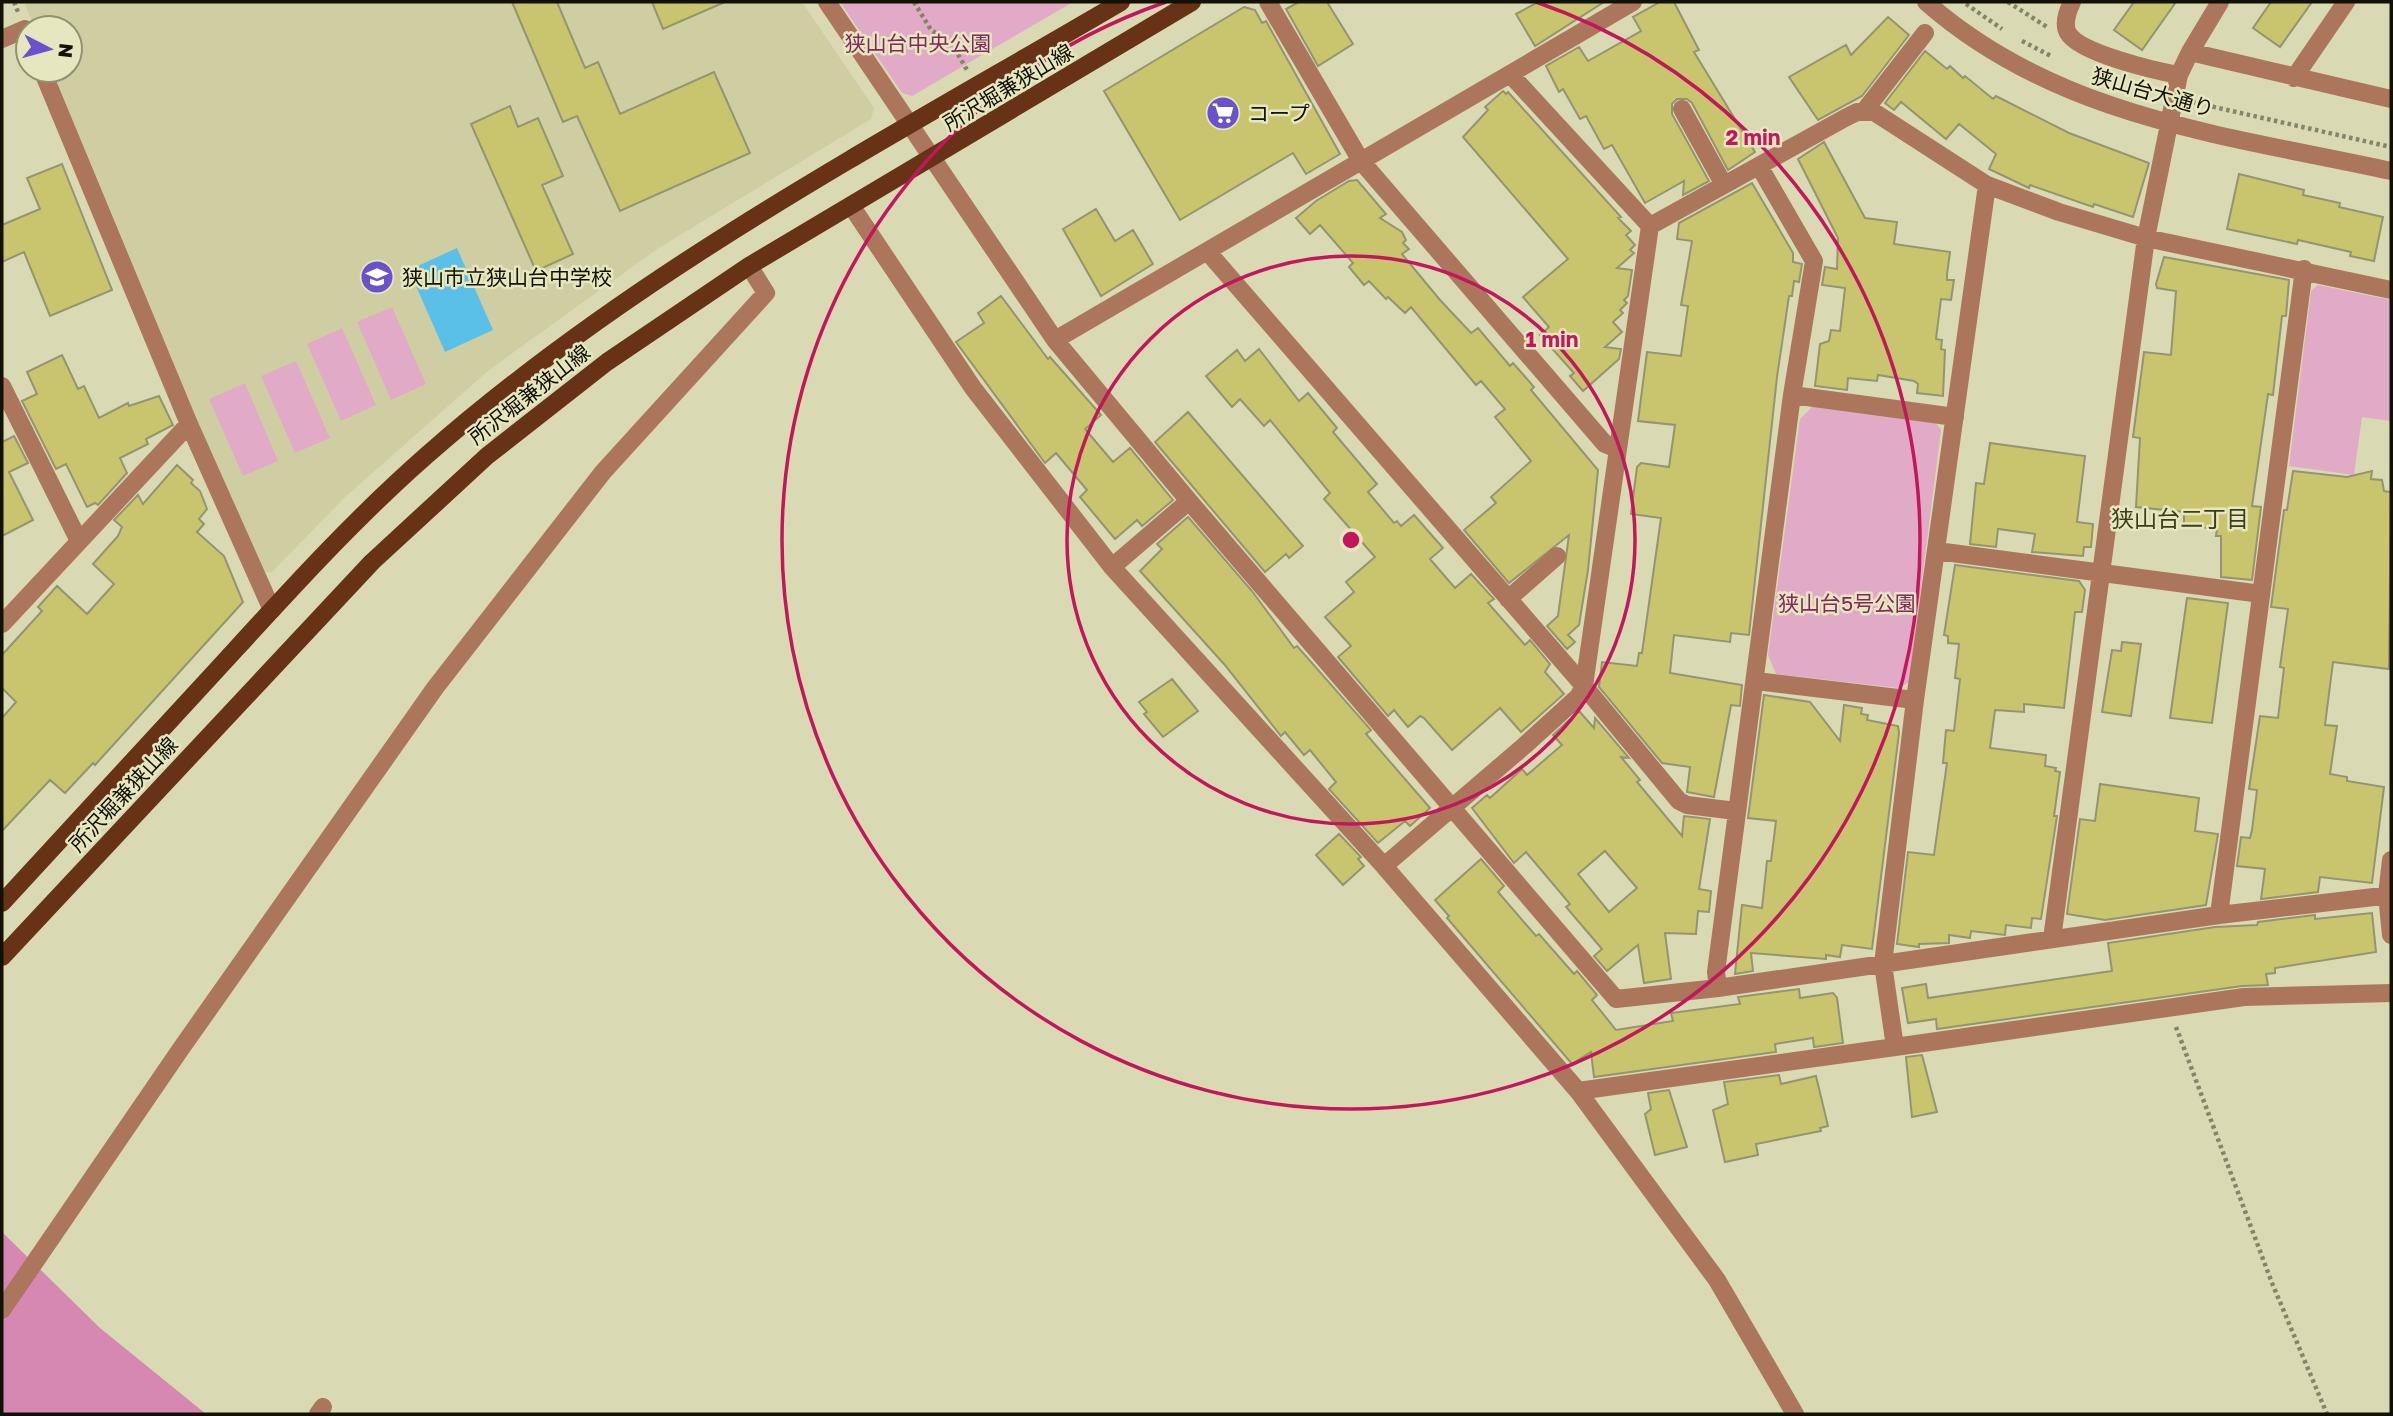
<svg xmlns="http://www.w3.org/2000/svg" width="2393" height="1416" font-family="'Golos Text','Noto Sans JP',sans-serif">
  <style>
    .built { fill: #cfcea2 }
    .green { fill: #e1abc7 }
    .forest { fill: #d788b2 }
    .water { fill: #5bc0e8 }
    .building { fill: #c8c56e; stroke: #959470; stroke-width: 2; fill-rule: evenodd }
    .lines { fill: none; stroke-linecap: round; stroke-linejoin: round }
    .path { stroke: #848468; stroke-width: 4.5; stroke-dasharray: 3.5 3.5; stroke-linecap: butt }
    .minor { stroke: #ab765c; stroke-width: 18 }
    .major { stroke: #673215; stroke-width: 18 }
    .ring { fill: none; stroke: #c2185b; stroke-width: 3.5 }
    .labels { text-anchor: middle; dominant-baseline: central; stroke-width: 5; stroke-linejoin: round; paint-order: stroke }
    .park-label { font-size: 21px; fill: #842860; stroke: #e6e6bf }
    .street-label { font-size: 21px; fill: #111104; stroke: #e6e6bf }
    .poi-label { font-size: 21px; fill: #111104; stroke: #e6e6bf; text-anchor: start }
    .neighbourhood-label { font-size: 23px; fill: #3e3d1c; stroke: #e6e6bf }
    .centre { fill: #c2185b; stroke: #e6e6bf; stroke-width: 3.5 }
    .ring-label { font-size: 21px; text-anchor: middle; font-weight: bold; fill: #c2185b; stroke: #e6e6bf; stroke-width: 5; stroke-linejoin: round; paint-order: stroke }
  </style>
  <rect width="100%" height="100%" fill="#d9d9b3"/>
  <!-- built -->
  <path class="built" d="M 24,2 L 802,2 L 874,108 L 871,119 L 657,249 L 489,370 L 344,498 L 271,573 L 260,571 L 52,70 L 70,70 L 70,28 L 35,28 Z"/>
  <!-- green -->
  <path class="green" d="M 840,2 L 1073,2 L 912,96 L 902,93 Z
    M 2318,285 L 2391,300 L 2391,421 L 2362,417 L 2354,475 L 2289,466 L 2311,291 Z
    M 392,307 L 426,384 L 391,400 L 357,322 Z
    M 342,328 L 376,405 L 341,421 L 307,344 Z
    M 296,361 L 330,438 L 295,453 L 261,376 Z
    M 245,383 L 278,461 L 243,476 L 209,399 Z
    M 1813,406 L 1935,422 L 1941,430 L 1909,682 L 1899,688 L 1776,674 L 1768,655 L 1800,419 Z"/>
  <!-- forest -->
  <path class="forest" d="M 2,1232 L 100,1328 L 206,1414 L 2,1414 Z"/>
  <!-- water -->
  <path class="water" d="M 457,248 L 493,330 L 445,352 L 409,270 Z"/>
  <!-- building -->
  <path class="building" d="M 512,2 L 557,2 L 585,68 L 598,62 L 620,114 L 714,72 L 750,153 L 620,211 L 577,116 L 563,122 Z
    M 652,2 L 725,2 L 663,29 Z
    M 1299,2 L 1327,2 L 1353,44 L 1318,66 L 1286,9 Z
    M 1538,2 L 1604,2 L 1535,46 L 1516,14 Z
    M 1660,2 L 1674,2 L 1699,50 L 1694,52 L 1755,152 L 1728,170 L 1692,103 L 1687,99 L 1677,99 L 1672,104 L 1672,114 L 1709,181 L 1683,195 L 1684,181 L 1645,203 L 1612,145 L 1604,149 L 1586,116 L 1580,119 L 1563,89 L 1559,92 L 1546,66 L 1579,47 L 1588,61 L 1641,31 L 1633,17 Z
    M 2134,2 L 2176,2 L 2142,50 L 2114,30 Z
    M 2271,2 L 2312,2 L 2280,47 L 2253,28 Z
    M 1244,7 L 1255,10 L 1262,23 L 1266,21 L 1340,154 L 1306,174 L 1293,153 L 1180,220 L 1104,91 Z
    M 1888,17 L 1909,35 L 1862,96 L 1818,120 L 1789,77 L 1846,45 L 1851,55 Z
    M 1925,51 L 1947,69 L 1950,66 L 1963,78 L 1965,76 L 1993,99 L 1996,96 L 2069,133 L 2149,163 L 2133,217 L 2094,204 L 2093,207 L 2030,185 L 2029,188 L 1989,169 L 1996,154 L 1959,124 L 1946,139 L 1901,102 L 1894,110 L 1885,103 Z
    M 1503,91 L 1506,94 L 1508,92 L 1621,217 L 1618,218 L 1631,231 L 1626,235 L 1635,245 L 1630,250 L 1634,253 L 1617,268 L 1632,270 L 1628,296 L 1624,300 L 1627,303 L 1620,310 L 1623,313 L 1613,322 L 1622,332 L 1605,347 L 1621,349 L 1619,359 L 1583,391 L 1570,376 L 1574,373 L 1540,335 L 1549,327 L 1523,297 L 1568,259 L 1463,137 L 1488,110 L 1485,107 Z
    M 510,106 L 518,127 L 538,118 L 563,176 L 542,185 L 573,254 L 536,271 L 471,124 Z
    M 1824,142 L 1865,218 L 1897,222 L 1894,244 L 1950,252 L 1947,274 L 1947,280 L 1954,280 L 1951,300 L 1941,299 L 1936,339 L 1942,340 L 1941,349 L 1945,350 L 1943,396 L 1917,393 L 1918,384 L 1914,381 L 1878,375 L 1877,381 L 1848,378 L 1847,390 L 1815,386 L 1820,344 L 1829,341 L 1831,330 L 1840,331 L 1845,288 L 1822,285 L 1825,267 L 1837,269 L 1838,238 L 1798,159 Z
    M 62,164 L 112,290 L 50,316 L 24,252 L 2,262 L 2,225 L 40,209 L 27,178 Z
    M 2239,174 L 2304,190 L 2303,195 L 2340,203 L 2339,207 L 2383,217 L 2374,261 L 2350,256 L 2351,252 L 2298,240 L 2297,244 L 2227,229 Z
    M 1357,180 L 1386,214 L 1380,218 L 1402,232 L 1406,240 L 1403,243 L 1409,249 L 1402,254 L 1440,300 L 1471,333 L 1478,328 L 1510,366 L 1513,363 L 1534,387 L 1531,390 L 1598,470 L 1588,570 L 1579,625 L 1568,635 L 1575,642 L 1567,649 L 1547,626 L 1558,616 L 1569,535 L 1509,583 L 1464,530 L 1496,503 L 1491,497 L 1531,461 L 1495,417 L 1505,409 L 1481,381 L 1476,385 L 1411,307 L 1405,313 L 1388,297 L 1386,299 L 1369,281 L 1364,285 L 1349,267 L 1353,263 L 1320,225 L 1310,234 L 1296,218 L 1316,201 L 1349,181 Z
    M 1752,183 L 1793,253 L 1793,262 L 1802,264 L 1799,282 L 1794,281 L 1792,296 L 1789,296 L 1777,377 L 1749,635 L 1731,633 L 1730,642 L 1674,635 L 1670,673 L 1742,685 L 1740,706 L 1731,705 L 1714,797 L 1687,792 L 1690,767 L 1662,763 L 1599,687 L 1602,662 L 1637,666 L 1639,653 L 1642,653 L 1661,518 L 1631,514 L 1637,467 L 1641,463 L 1669,467 L 1675,425 L 1638,421 L 1647,352 L 1681,356 L 1688,306 L 1681,305 L 1692,241 L 1677,239 L 1679,223 Z
    M 1096,209 L 1115,241 L 1133,230 L 1153,264 L 1101,296 L 1063,229 Z
    M 2164,257 L 2289,280 L 2286,316 L 2282,316 L 2273,395 L 2268,394 L 2252,506 L 2261,507 L 2252,580 L 2221,577 L 2221,536 L 2216,536 L 2217,529 L 2184,525 L 2184,512 L 2136,507 L 2140,438 L 2133,437 L 2144,352 L 2171,355 L 2176,291 L 2157,288 L 2156,284 Z
    M 1001,296 L 1048,359 L 1050,357 L 1101,415 L 1085,429 L 1113,462 L 1130,448 L 1173,500 L 1142,526 L 1137,520 L 1115,539 L 1080,497 L 1087,490 L 1056,453 L 1045,463 L 956,342 L 984,323 L 978,313 Z
    M 1259,349 L 1299,401 L 1308,393 L 1337,428 L 1333,432 L 1377,484 L 1368,492 L 1394,523 L 1397,521 L 1401,526 L 1414,515 L 1443,548 L 1430,559 L 1455,588 L 1471,574 L 1494,599 L 1488,603 L 1525,645 L 1530,640 L 1550,664 L 1545,672 L 1564,694 L 1521,732 L 1500,708 L 1452,750 L 1424,718 L 1420,716 L 1408,727 L 1394,710 L 1388,716 L 1338,657 L 1351,646 L 1325,617 L 1354,592 L 1346,582 L 1375,557 L 1324,499 L 1330,493 L 1270,420 L 1264,426 L 1240,399 L 1232,407 L 1206,376 L 1237,350 L 1245,361 Z
    M 62,355 L 78,389 L 84,386 L 99,418 L 128,403 L 129,406 L 159,396 L 173,425 L 146,439 L 148,444 L 120,458 L 127,473 L 98,505 L 95,503 L 87,507 L 66,464 L 56,469 L 22,401 L 37,394 L 27,372 Z
    M 1188,412 L 1303,546 L 1289,558 L 1286,554 L 1265,572 L 1155,442 Z
    M 14,436 L 28,463 L 9,472 L 33,520 L 2,536 L 2,442 Z
    M 1990,443 L 2085,456 L 2077,522 L 2093,524 L 2091,547 L 2084,547 L 2083,556 L 2032,552 L 2035,534 L 1998,529 L 1996,547 L 1970,544 L 1976,483 L 1984,484 Z
    M 177,465 L 193,480 L 191,483 L 200,491 L 207,509 L 199,519 L 204,524 L 197,532 L 224,556 L 243,602 L 95,765 L 93,763 L 65,793 L 50,780 L 2,831 L 2,718 L 16,702 L 2,688 L 2,655 L 42,611 L 38,607 L 57,586 L 87,614 L 114,584 L 93,564 L 118,536 L 122,527 L 114,520 L 138,495 L 143,504 Z
    M 2293,471 L 2347,477 L 2372,471 L 2371,479 L 2382,480 L 2384,491 L 2391,492 L 2389,669 L 2333,662 L 2325,725 L 2337,726 L 2330,774 L 2347,777 L 2347,781 L 2384,787 L 2372,883 L 2320,877 L 2318,892 L 2261,899 L 2265,869 L 2237,866 L 2241,837 L 2250,838 L 2252,830 L 2257,790 L 2249,789 L 2260,716 L 2278,718 L 2284,668 L 2280,667 L 2288,609 L 2271,607 L 2284,510 L 2287,510 Z
    M 1188,517 L 1252,591 L 1294,648 L 1297,646 L 1371,730 L 1366,734 L 1430,808 L 1410,826 L 1405,821 L 1378,843 L 1329,789 L 1336,782 L 1310,750 L 1304,755 L 1285,732 L 1281,736 L 1224,664 L 1140,571 L 1162,549 L 1157,544 Z
    M 1955,565 L 2079,581 L 2085,590 L 2082,612 L 2075,612 L 2064,708 L 2024,704 L 2024,712 L 1995,710 L 1990,748 L 2046,755 L 2045,766 L 2056,768 L 2055,771 L 2060,772 L 2054,816 L 2057,816 L 2041,919 L 2032,918 L 2031,928 L 2006,925 L 2005,935 L 1971,931 L 1970,938 L 1949,935 L 1949,943 L 1919,944 L 1919,947 L 1897,944 L 1908,852 L 1934,855 L 1947,763 L 1943,763 L 1946,730 L 1954,731 L 1960,679 L 1955,678 L 1959,644 L 1948,643 L 1948,636 L 1944,635 Z
    M 2187,598 L 2228,603 L 2212,723 L 2170,718 Z
    M 2122,642 L 2141,644 L 2131,716 L 2102,712 L 2112,650 L 2121,651 Z
    M 1172,679 L 1198,711 L 1163,737 L 1144,714 L 1147,712 L 1139,702 Z
    M 1764,695 L 1810,702 L 1840,741 L 1844,705 L 1862,708 L 1861,714 L 1868,715 L 1867,720 L 1898,726 L 1899,733 L 1872,949 L 1842,945 L 1840,957 L 1826,955 L 1826,959 L 1751,953 L 1753,971 L 1735,974 L 1742,905 L 1762,908 L 1767,861 L 1771,861 L 1776,821 L 1748,818 Z
    M 1579,711 L 1594,728 L 1595,718 L 1629,758 L 1621,757 L 1640,780 L 1637,782 L 1682,836 L 1684,816 L 1710,819 L 1699,889 L 1711,891 L 1709,912 L 1698,911 L 1696,934 L 1665,933 L 1671,979 L 1644,983 L 1638,945 L 1607,971 L 1594,956 L 1602,949 L 1566,907 L 1570,904 L 1526,852 L 1514,863 L 1472,808 L 1487,795 L 1490,798 L 1522,769 L 1527,775 L 1562,745 L 1553,735 ZM 1605,851 L 1637,888 L 1609,912 L 1578,874 Z
    M 2100,784 L 2199,798 L 2195,831 L 2218,834 L 2206,905 L 2105,920 L 2067,914 L 2080,819 L 2095,821 Z
    M 1339,834 L 1361,857 L 1358,859 L 1364,866 L 1343,885 L 1316,855 Z
    M 1481,859 L 1504,886 L 1498,892 L 1536,936 L 1539,934 L 1574,974 L 1577,971 L 1597,995 L 1592,1000 L 1616,1030 L 1673,1021 L 1671,1013 L 1740,1004 L 1738,997 L 1799,989 L 1800,998 L 1833,993 L 1837,998 L 1843,1043 L 1814,1047 L 1813,1038 L 1775,1044 L 1776,1052 L 1594,1077 L 1591,1052 L 1572,1064 L 1447,918 L 1449,916 L 1435,900 Z
    M 2372,913 L 2376,952 L 2275,968 L 2275,973 L 2266,974 L 2268,985 L 2242,986 L 1937,1029 L 1936,1019 L 1908,1023 L 1902,988 L 1926,984 L 1928,998 L 2112,971 L 2108,943 L 2215,927 L 2257,925 L 2258,922 L 2315,915 L 2315,919 Z
    M 1922,1055 L 1937,1112 L 1912,1117 L 1906,1057 Z
    M 1779,1075 L 1781,1084 L 1816,1076 L 1828,1126 L 1820,1128 L 1821,1131 L 1756,1144 L 1758,1155 L 1725,1162 L 1713,1110 L 1728,1104 L 1724,1082 Z
    M 1669,1090 L 1687,1147 L 1655,1155 L 1645,1114 L 1651,1109 L 1648,1093 Z"/>
  <g class="lines">
    <!-- path -->
    <path class="path" d="M 14,2 L 18,12
      M 914,2 L 931,30 L 952,44 L 967,70
      M 2008,2 L 2047,27
      M 1966,4 L 2002,29
      M 2022,41 L 2051,56
      M 2192,102 L 2391,147
      M 2176,1027 L 2272,1283 L 2327,1414"/>
    <!-- minor -->
    <path class="minor" d="M 827,2 L 1055,340 L 1189,501 L 1616,999 L 1718,988 L 2219,915 L 2391,895
      M 1268,2 L 1361,161 L 1605,444 L 1617,449
      M 1926,2 C 2058,118 2226,135 2391,171
      M 2072,2 C 2068,10 2063,24 2068,33 C 2079,53 2156,71 2179,75
      M 2,39 L 25,29 L 28,36
      M 2190,52 L 2220,2
      M 42,70 L 189,424 L 272,610
      M 1510,74 L 1650,226
      M 2294,78 L 2346,2
      M 1682,109 L 1724,185
      M 1865,110 L 1925,33
      M 852,207 L 973,388 L 1112,567 L 1384,866 L 1578,1091 L 1717,1280 L 1795,1414
      M 1207,251 L 1584,686 L 1679,801 L 1687,805 L 1736,811
      M 1055,340 L 1633,2
      M 2,386 L 79,541
      M 1792,395 L 1955,417
      M 1937,551 L 2261,594
      M 1112,567 L 1189,501
      M 1508,599 L 1557,556
      M 2,624 L 189,424
      M 1756,681 L 1915,700
      M 2391,860 L 2387,895 L 2391,935
      M 1384,866 L 1524,746 L 1578,697 L 1584,686 L 1650,226 L 1845,118 L 1857,112 L 1874,112 L 1987,185 L 2059,212 L 2146,238 L 2391,290
      M 2219,915 L 2304,269
      M 2052,939 L 2146,238 L 2179,75 L 2190,52 L 2391,99
      M 1718,988 L 1716,972 L 1792,395 L 1814,261 L 1759,166
      M 1895,1047 L 2244,997 L 2391,993
      M 1578,1091 L 1895,1047 L 1883,964 L 1915,700 L 1987,185
      M 2,1310 L 180,1050 L 435,688 L 603,472 L 766,293 L 749,266
      M 318,1414 L 323,1407"/>
    <!-- major -->
    <path class="major" d="M 2,903 C 76,823 150,743 224,662 C 289,591 354,519 427,455 C 636,271 883,142 1121,2
      M 2,957 L 372,562 L 487,456 L 607,362 L 749,266 L 1192,2"/>
  </g>
  <!-- distance rings -->
  <g class="ring">
    <circle cx="1351" cy="540" r="284"/>
    <path d="M1536 2A569 569 0 1 1 1166 2"/>
  </g>
  <!-- icons -->
  <defs>
    <symbol id="supermarket-disc" viewBox="-11 -11 22 22"><circle r="9.5" fill="#6952cc" stroke="#e6e6bf"/><path d="M-6-5.5h2.5l.6 2H6L4.5 2H-2.5L-4.4-4H-6ZM-1.5 3.2a1.3 1.3 0 1 0 .1 0ZM3 3.2a1.3 1.3 0 1 0 .1 0Z" fill="#fff"/></symbol>
    <symbol id="school-disc" viewBox="-11 -11 22 22"><circle r="9.5" fill="#6952cc" stroke="#e6e6bf"/><path d="M0-5L7-2L0 1L-7-2ZM-4 1L0 2.5L4 1V4Q0 6-4 4Z" fill="#fff"/></symbol>
  </defs>
  <g fill-rule="evenodd">
    <use href="#supermarket-disc" x="1204" y="94" width="38" height="38"/>
    <use href="#school-disc" x="358" y="258" width="38" height="38"/>
  </g>
  <g class="labels">
    <!-- park labels -->
    <g class="park-label">
      <text x="918" y="43">狭山台中央公園</text>
      <text x="1847" y="603">狭山台5号公園</text>
    </g>
    <!-- street labels -->
    <g class="street-label">
      <text transform="translate(1008 87) rotate(-31)">所沢堀兼狭山線</text>
      <text transform="translate(2153 92) rotate(16)">狭山台大通り</text>
      <text transform="translate(529 394) rotate(-38)">所沢堀兼狭山線</text>
      <text transform="translate(123 794) rotate(-47)">所沢堀兼狭山線</text>
    </g>
    <!-- poi labels -->
    <g class="poi-label">
      <text x="1248" y="113">コープ</text>
      <text x="402" y="277">狭山市立狭山台中学校</text>
    </g>
    <!-- neighbourhood labels -->
    <g class="neighbourhood-label">
      <text x="2180" y="518">狭山台二丁目</text>
    </g>
  </g>
  <circle cx="1351" cy="540" r="10" class="centre"/>
  <g class="ring-label">
    <text x="1753" y="145">2 min</text>
    <text x="1552" y="347">1 min</text>
  </g>
  <!-- border -->
  <rect width="2393" height="1416" fill="none" stroke="#111104" stroke-width="7"/>
  <!-- north arrow -->
  <g transform="translate(49 49) rotate(96)"><circle r="33" fill="#e6e6bf" stroke="#919174" stroke-width="2"/>
  <path d="M0-5L12 26L0 18L-12 26Z" fill="#6952cc"/>
  <text y="-10" font-size="19" font-weight="bold" text-anchor="middle" fill="#111104">N</text>
  </g>
</svg>
